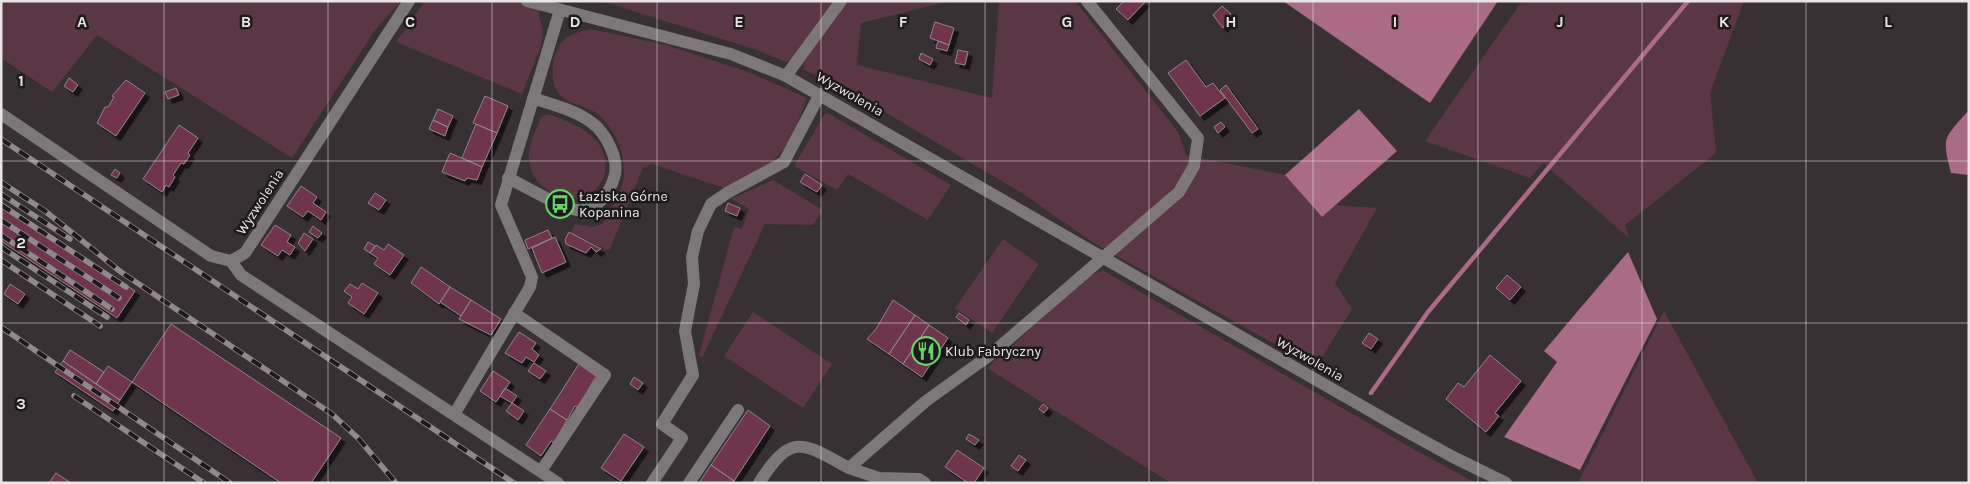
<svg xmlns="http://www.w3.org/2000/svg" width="1970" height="484" font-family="Karla,sans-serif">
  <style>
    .green { fill: #593745 }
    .water { fill: #a96b85 }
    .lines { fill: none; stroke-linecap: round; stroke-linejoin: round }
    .stream { stroke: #a96b85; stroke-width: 4.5 }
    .building { fill: #6e354e; stroke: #8d8487; filter: url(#shadow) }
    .minor { stroke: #7c7879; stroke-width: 12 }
    .rail-casing { stroke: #8f898b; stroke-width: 5.5 }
    .rail { stroke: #1d1a1b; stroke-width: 4; stroke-dasharray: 11; stroke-linecap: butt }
    .grid { fill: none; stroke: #e9e4e6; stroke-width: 1; stroke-opacity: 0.55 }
    .labels { text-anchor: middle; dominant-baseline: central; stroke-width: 5; stroke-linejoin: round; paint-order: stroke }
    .street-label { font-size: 14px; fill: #e9e4e6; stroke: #1d1a1b }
    .poi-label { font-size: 14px; fill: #e9e4e6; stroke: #1d1a1b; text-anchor: start }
    .grid-label { font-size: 16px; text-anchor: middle; font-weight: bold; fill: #e9e4e6; stroke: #1d1a1b; stroke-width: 5; stroke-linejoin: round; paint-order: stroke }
  </style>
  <defs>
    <filter id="shadow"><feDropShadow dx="4.5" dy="4.5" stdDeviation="0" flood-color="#0009"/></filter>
  </defs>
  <rect width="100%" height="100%" fill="#383134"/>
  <!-- green -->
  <path class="green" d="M 1,1 L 401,1 L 375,30 L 292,158 L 97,35 L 52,92 L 1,58 Z
    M 425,1 L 540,1 L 539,17 L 543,29 L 541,46 L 522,94 L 396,42 Z
    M 601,1 L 836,1 L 794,59 L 786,62 L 754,49 Z
    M 848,1 L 951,1 L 861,23 L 857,65 L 992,98 L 999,1 L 1075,1 L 1178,132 L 1186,155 L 1285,175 L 1322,217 L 1336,205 L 1377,208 L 1335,283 L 1352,309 L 1316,367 L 1092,242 L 1022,193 L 988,173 L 844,88 L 804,70 L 803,63 Z
    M 1522,1 L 1744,1 L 1710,93 L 1716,153 L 1625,225 L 1629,238 L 1543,163 L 1530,178 L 1425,141 Z
    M 590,29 L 667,45 L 751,73 L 807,98 L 790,143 L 773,161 L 724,188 L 652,164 L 643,168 L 609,251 L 571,233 L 575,224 L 592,227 L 603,224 C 610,209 625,189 624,171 C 624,148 611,121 591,110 C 580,104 570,105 560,95 C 547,82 552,46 568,37 C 574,33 583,31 590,29 Z
    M 826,112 L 951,185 L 928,220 L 848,174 L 837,190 L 794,166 Z
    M 548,114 C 576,124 614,139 604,177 C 601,185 594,193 586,196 C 559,205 526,183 529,153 C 530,141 537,128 541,117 Z
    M 773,180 L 823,210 L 813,225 L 765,224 L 702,358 L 699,355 L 734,227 L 742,229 L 749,209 L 731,199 Z
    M 1003,239 L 1039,264 L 992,333 L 955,308 Z
    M 1102,270 L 1415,450 L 1476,483 L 1171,483 L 987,368 L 1087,278 Z
    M 1664,311 L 1758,483 L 1578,483 Z
    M 753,312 L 832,364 L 803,408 L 724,356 Z"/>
  <!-- water -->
  <path class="water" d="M 1283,1 L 1498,1 L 1430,103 Z
    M 1359,109 L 1397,151 L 1322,217 L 1285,175 Z
    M 1967,112 L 1969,113 L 1969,175 L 1951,173 C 1942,137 1943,140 1967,112 Z
    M 1628,252 L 1657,319 L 1580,470 L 1504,437 L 1557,362 L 1544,351 Z"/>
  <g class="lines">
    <!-- stream -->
    <path class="stream" d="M 1371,393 L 1428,312 L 1688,1"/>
  </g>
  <!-- building -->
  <path class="building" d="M 1124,1 L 1146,1 L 1128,20 L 1116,9 Z
    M 1222,6 L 1231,14 L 1223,28 L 1213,15 Z
    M 935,22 L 954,28 L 949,45 L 930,38 Z
    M 938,41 L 949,45 L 947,51 L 936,48 Z
    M 958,50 L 968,52 L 965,65 L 955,63 Z
    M 921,53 L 933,59 L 930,65 L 919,59 Z
    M 1186,60 L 1206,87 L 1213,83 L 1225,98 L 1200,116 L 1168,73 Z
    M 69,78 L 78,85 L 73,92 L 64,86 Z
    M 126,80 L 145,93 L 116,136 L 97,123 L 105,107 L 108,107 L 114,97 L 112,96 Z
    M 1226,85 L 1258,129 L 1252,133 L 1220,90 Z
    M 176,88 L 179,95 L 168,99 L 165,92 Z
    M 485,96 L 508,106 L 497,133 L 473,123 Z
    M 438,109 L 453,116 L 448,127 L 433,120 Z
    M 433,120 L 448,127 L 445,136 L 429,129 Z
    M 1221,122 L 1225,127 L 1218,133 L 1214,127 Z
    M 476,124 L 497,133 L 482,167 L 462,158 Z
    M 179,125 L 198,138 L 188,153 L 190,155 L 184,164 L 181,163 L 173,175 L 175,177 L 169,187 L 166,185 L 162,192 L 143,179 Z
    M 450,153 L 482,167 L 477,180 L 467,178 L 465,181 L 442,172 Z
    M 115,169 L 120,173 L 117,178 L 111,175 Z
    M 805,174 L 822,185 L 817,192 L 800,182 Z
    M 301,186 L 317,197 L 313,203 L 326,212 L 321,220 L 308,211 L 303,217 L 287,206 Z
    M 375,193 L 386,200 L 379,210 L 368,203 Z
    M 1,202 L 135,291 L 117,318 L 1,241 Z
    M 728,203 L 740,208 L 737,216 L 725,211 Z
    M 275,225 L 291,235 L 287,242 L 295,247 L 290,255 L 282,250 L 278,256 L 261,245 Z
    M 313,226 L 322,233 L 318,238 L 309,232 Z
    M 548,230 L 552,238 L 528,249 L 525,240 Z
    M 569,232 L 601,249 L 596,252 L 591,247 L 586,253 L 566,244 L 565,240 Z
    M 304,233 L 313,239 L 305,251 L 298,243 Z
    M 555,237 L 566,262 L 542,273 L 532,248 Z
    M 368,242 L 375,246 L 370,253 L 364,249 Z
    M 388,244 L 404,255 L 390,275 L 374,264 L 378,258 L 370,253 L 376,245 L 384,250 Z
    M 421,267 L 450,287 L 439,304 L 411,283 Z
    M 1507,275 L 1521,287 L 1510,300 L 1496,288 Z
    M 362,283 L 378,293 L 364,314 L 348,303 L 352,297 L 344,291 L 350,284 L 358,289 Z
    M 10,284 L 25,294 L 18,304 L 4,294 Z
    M 450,287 L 471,300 L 461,316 L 440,302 Z
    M 471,300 L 501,319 L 491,335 L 459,319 Z
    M 893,300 L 915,315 L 889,354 L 867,339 L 876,329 Z
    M 959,313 L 969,320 L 966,325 L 956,317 Z
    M 915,315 L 929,325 L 903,364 L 889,354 Z
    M 171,324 L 341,438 L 311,483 L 281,483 L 132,382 Z
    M 929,325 L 948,338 L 922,377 L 903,364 Z
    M 519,332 L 536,343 L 532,349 L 539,355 L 534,362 L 526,357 L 522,363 L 505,353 Z
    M 1369,333 L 1378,339 L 1371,349 L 1362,343 Z
    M 70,350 L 104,372 L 96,384 L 63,361 Z
    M 1490,355 L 1521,381 L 1495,413 L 1499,416 L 1486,432 L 1446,399 L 1458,383 L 1464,387 Z
    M 63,361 L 120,400 L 113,411 L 55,372 Z
    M 534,363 L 546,371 L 540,379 L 528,371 Z
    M 579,364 L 596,376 L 578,408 L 575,406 L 567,420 L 550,409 Z
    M 108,366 L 132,382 L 120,400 L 96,384 Z
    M 493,371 L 510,382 L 496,402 L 480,391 Z
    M 634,377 L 643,383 L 638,390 L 630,384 Z
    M 505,388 L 517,396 L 512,403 L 500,396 Z
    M 512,403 L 524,411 L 518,420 L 506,411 Z
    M 1043,404 L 1048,408 L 1044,413 L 1039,409 Z
    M 550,409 L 567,420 L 554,443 L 551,441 L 541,456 L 526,445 Z
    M 748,410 L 770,426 L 734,481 L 711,465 Z
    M 624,434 L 644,447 L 621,481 L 601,468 Z
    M 969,434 L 979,440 L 975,445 L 966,439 Z
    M 957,450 L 984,468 L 974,483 L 968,483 L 945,467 Z
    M 1019,455 L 1026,460 L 1018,471 L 1011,466 Z
    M 711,465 L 734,481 L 733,483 L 699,483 Z
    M 56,473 L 71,483 L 49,483 Z"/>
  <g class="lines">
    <!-- minor -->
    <path class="minor" d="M 527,1 L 731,54 L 786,76 L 1402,429 L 1453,457 L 1506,483
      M 786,76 L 841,1
      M 1,114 L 211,256 L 231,261 L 245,253 L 409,1
      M 508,178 C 525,186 561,208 577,210 C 597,212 611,192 615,174 C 618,159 608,139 598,128 C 581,111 555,106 533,98
      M 231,261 L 241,275 L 558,483
      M 514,313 L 605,375 L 541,471
      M 455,413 L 530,287 L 532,277 L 501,205 L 560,10
      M 652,483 L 682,438 L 662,424 L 693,375 L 685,331 L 694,284 L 692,257 L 698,231 L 711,204 L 727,193 L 784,162 L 820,94
      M 689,483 L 738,410
      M 759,483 C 792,431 803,443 849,468
      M 925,483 L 919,479 L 879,478 L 849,468 L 926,401 L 990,355 L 1179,192 L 1194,166 L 1198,138 L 1087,1"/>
    <defs>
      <path id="rail" d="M 1,139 L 514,483
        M 1,182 L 45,211 L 121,272 L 332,414 L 358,438 L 396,483
        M 1,194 L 70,239
        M 1,205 L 126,287
        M 1,220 L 119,298
        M 1,235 L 112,309
        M 1,247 L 107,317
        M 1,260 L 100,326
        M 1,327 L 230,483
        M 74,396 L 204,483"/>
    </defs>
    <!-- rail casing -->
    <use href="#rail" class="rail-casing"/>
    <!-- rail -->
    <use href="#rail" class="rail"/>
  </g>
  <!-- grid -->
  <path class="grid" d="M 164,1 L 164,483M 328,1 L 328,483M 492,1 L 492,483M 657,1 L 657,483M 821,1 L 821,483M 985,1 L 985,483M 1149,1 L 1149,483M 1313,1 L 1313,483M 1478,1 L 1478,483M 1642,1 L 1642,483M 1806,1 L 1806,483M 1,161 L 1969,161M 1,323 L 1969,323"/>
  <!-- icons -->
  <defs>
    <symbol id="bus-ring" viewBox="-11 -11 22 22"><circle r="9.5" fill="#1d1a1b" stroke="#67d465" stroke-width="1.5"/><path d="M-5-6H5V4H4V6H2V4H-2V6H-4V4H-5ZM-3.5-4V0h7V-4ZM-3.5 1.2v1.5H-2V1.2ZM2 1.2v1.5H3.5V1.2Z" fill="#67d465"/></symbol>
    <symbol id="restaurant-ring" viewBox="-11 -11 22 22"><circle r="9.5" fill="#1d1a1b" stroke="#67d465" stroke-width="1.5"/><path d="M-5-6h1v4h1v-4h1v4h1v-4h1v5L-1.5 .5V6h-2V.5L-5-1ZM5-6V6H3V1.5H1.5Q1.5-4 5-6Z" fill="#67d465"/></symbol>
  </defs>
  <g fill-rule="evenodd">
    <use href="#bus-ring" x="544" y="188" width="32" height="32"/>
    <use href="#restaurant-ring" x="910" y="335" width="32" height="32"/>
  </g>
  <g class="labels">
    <!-- street labels -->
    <g class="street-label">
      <text transform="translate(850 94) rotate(30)">Wyzwolenia</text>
      <text transform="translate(260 202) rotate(-57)">Wyzwolenia</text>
      <text transform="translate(1310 359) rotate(30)">Wyzwolenia</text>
    </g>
    <!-- poi labels -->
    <g class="poi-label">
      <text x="579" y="196">Łaziska Górne<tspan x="579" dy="16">Kopanina</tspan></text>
      <text x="945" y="351">Klub Fabryczny</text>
    </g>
  </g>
  <g class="grid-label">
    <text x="82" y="27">A</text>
    <text x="246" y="27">B</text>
    <text x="410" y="27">C</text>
    <text x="575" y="27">D</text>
    <text x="739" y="27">E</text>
    <text x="903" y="27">F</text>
    <text x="1067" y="27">G</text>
    <text x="1231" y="27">H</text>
    <text x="1395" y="27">I</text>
    <text x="1560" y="27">J</text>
    <text x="1724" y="27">K</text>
    <text x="1888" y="27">L</text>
    <text x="21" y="86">1</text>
    <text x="21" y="248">2</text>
    <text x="21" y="409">3</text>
  </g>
  <!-- border -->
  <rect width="1970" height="484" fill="none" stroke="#e9e4e6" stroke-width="5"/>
</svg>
